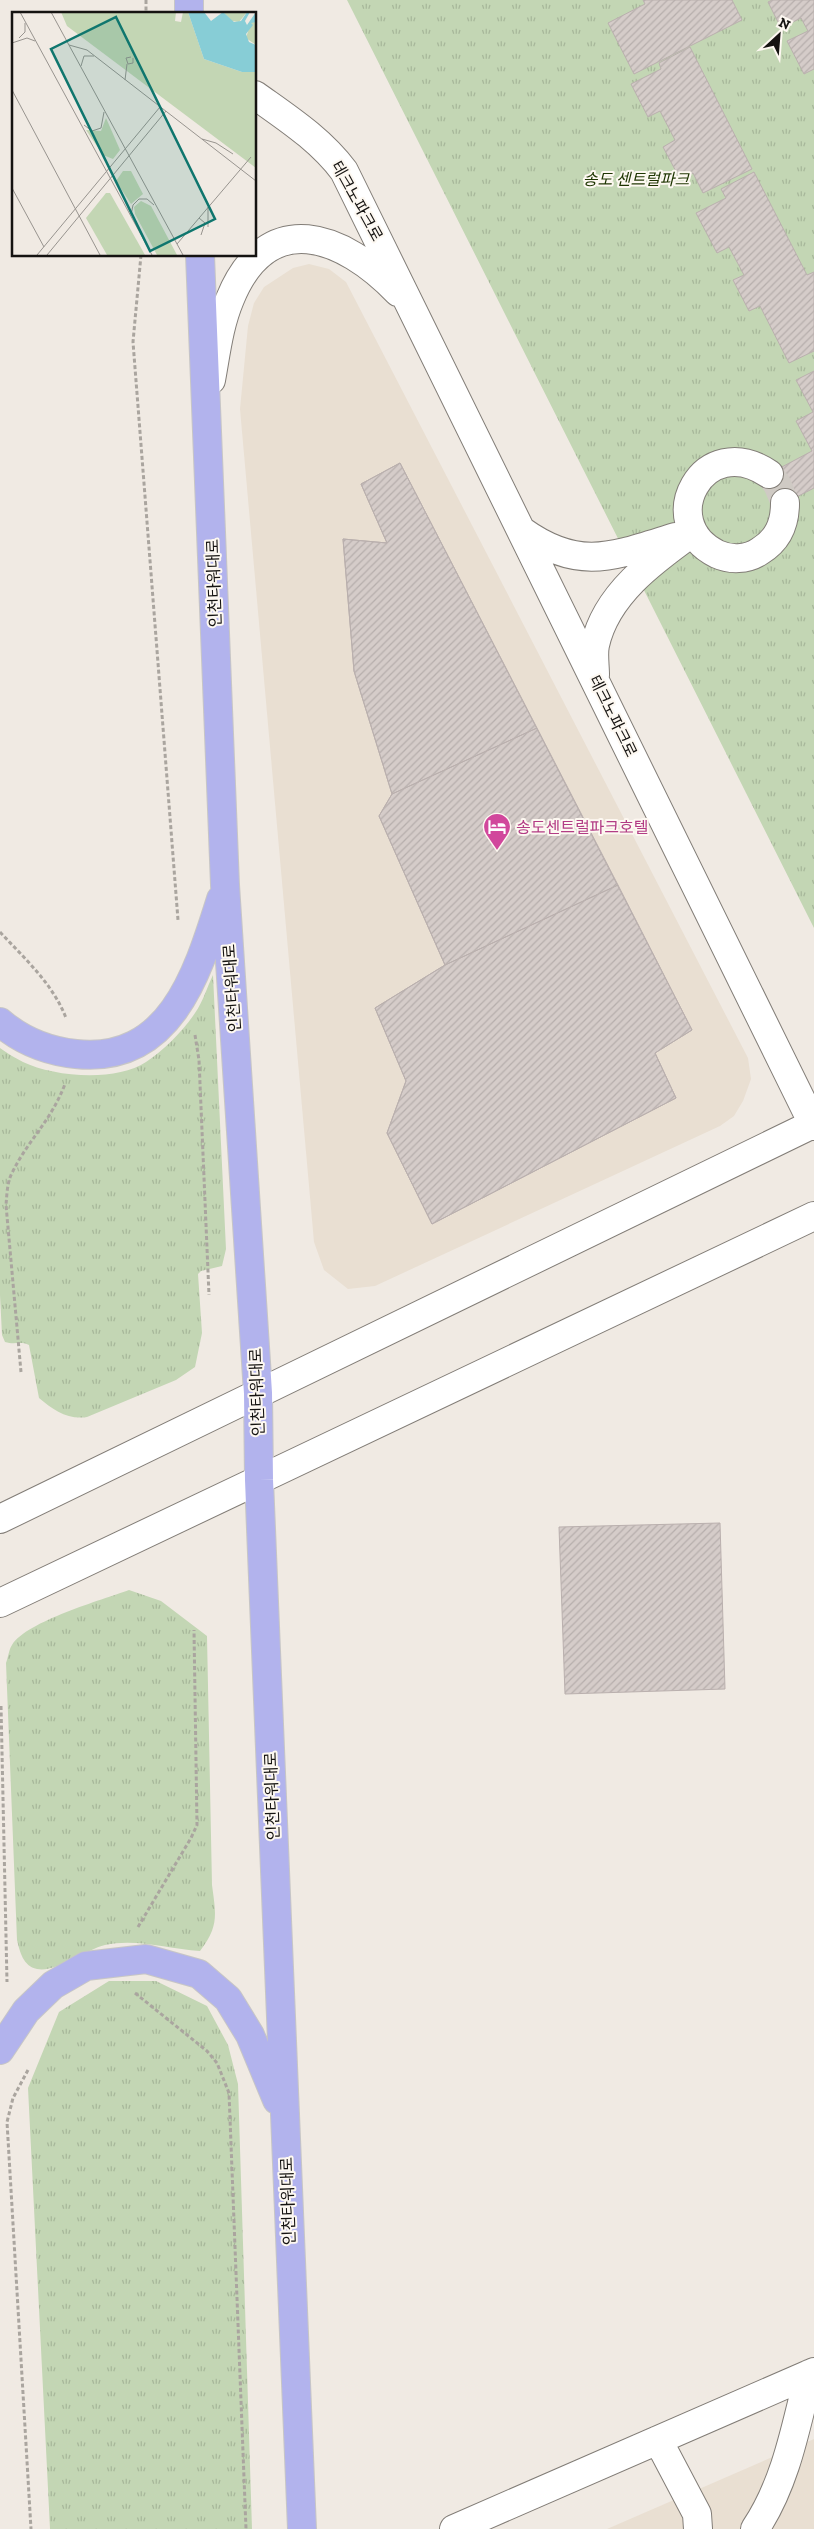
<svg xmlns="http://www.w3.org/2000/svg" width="814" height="2529" font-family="'Zilla Slab','Noto Sans KR',serif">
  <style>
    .built { fill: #e9dfd2 }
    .park { fill: url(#park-tufts) }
    .building { fill: url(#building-hatch); stroke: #bab0ae }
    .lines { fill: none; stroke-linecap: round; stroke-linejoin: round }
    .minor-tunnel { stroke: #cfcac4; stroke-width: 28; stroke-dasharray: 28 14; stroke-linecap: butt }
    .minor-casing { stroke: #827d77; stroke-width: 30 }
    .major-casing { stroke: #c7c6c6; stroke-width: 30 }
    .path { stroke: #aaa59f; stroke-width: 3; stroke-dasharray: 4 2.5; stroke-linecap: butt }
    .minor { stroke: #fff; stroke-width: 28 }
    .major { stroke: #b2b3ed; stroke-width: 28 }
    .labels { text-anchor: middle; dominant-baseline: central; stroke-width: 4; stroke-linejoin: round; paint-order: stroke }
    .park-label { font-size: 16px; font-style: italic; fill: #1d3501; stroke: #fdf8f1 }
    .street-label { font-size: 16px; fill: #151311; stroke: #fdf8f1 }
    .hotel-label { font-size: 16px; fill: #b23c85; stroke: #fdf8f1; text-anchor: start }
    .inset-road { fill: none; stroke: #98948f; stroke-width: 1 }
    .view { fill: #0f766e; fill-opacity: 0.15; stroke: #0f766e; stroke-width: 2.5 }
    .inset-edge { fill: none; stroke: #151311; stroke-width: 2.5 }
  </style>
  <defs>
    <pattern id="park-tufts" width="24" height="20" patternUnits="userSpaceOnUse" patternTransform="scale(1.25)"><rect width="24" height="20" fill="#c3d6b4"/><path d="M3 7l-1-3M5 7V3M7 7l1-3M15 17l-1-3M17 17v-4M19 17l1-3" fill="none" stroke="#a7b79a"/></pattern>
    <pattern id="building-hatch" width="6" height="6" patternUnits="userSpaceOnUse" patternTransform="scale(1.25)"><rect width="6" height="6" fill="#d5ccc9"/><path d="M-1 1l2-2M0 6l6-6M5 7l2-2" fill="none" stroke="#b6aeac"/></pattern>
  </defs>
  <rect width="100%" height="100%" fill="#f0eae3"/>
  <!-- built -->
  <path class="built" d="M 309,264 L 329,269 L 346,282 L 748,1058 L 751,1079 L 743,1101 L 734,1116 L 720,1126 L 375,1286 L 348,1289 L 324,1270 L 314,1242 L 240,409 L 248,326 L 254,303 L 264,287 L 293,268 Z
    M 814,2439 L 814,2529 L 607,2529 Z"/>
  <!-- park -->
  <path class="park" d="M 347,0 L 814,0 L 814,928 Z
    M 213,975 L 226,1249 L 222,1266 L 201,1271 L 198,1274 L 202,1333 L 195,1367 L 176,1380 L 87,1417 C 68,1420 53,1410 39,1398 L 29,1345 C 21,1341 14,1345 5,1342 L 2,1335 L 0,1295 L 0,1048 C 7,1053 15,1058 23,1062 C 54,1077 116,1082 146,1062 C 164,1050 183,1031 195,1013 C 203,1002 207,987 213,975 Z
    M 129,1590 L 161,1601 L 207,1636 L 212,1885 C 216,1915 219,1926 200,1951 C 168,1949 136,1938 105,1945 C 85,1950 56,1973 37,1969 C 23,1966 20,1952 17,1940 L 6,1663 C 8,1658 9,1649 12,1645 C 27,1621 102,1600 129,1590 Z
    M 109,1981 L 156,1981 L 207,2006 L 228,2045 L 238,2084 L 252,2529 L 50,2529 L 28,2088 L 59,2012 Z"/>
  <!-- building -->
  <path class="building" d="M 643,0 L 732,0 L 742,20 L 634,74 L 608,23 L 645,4 Z
    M 772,0 L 814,0 L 814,69 L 804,74 L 787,41 L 808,31 L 801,18 L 781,28 L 768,2 Z
    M 690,47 L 752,169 L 703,193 L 693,173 L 680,179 L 663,147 L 675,140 L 660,111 L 648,117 L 631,84 L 661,69 L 659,63 Z
    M 754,172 L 807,275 L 814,272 L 814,351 L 789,363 L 760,306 L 749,311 L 733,280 L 744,275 L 729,247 L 717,253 L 696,213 L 726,198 L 721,189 Z
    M 814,371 L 814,488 L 779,506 L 763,477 L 812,451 L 796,421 L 813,412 L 796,380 Z
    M 400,463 L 692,1030 L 655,1053 L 676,1098 L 432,1224 L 387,1133 L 406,1081 L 375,1008 L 445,965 L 379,816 L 392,794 L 354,671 L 343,539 L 387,543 L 361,484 Z
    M 400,463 L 537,728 L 392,794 L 354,671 L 343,539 L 387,543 L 361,484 Z
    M 537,728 L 618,885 L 445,965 L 379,816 L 392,794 Z
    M 618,885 L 692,1030 L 655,1053 L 676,1098 L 432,1224 L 387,1133 L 406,1081 L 375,1008 L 445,965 Z
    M 720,1523 L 725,1689 L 565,1694 L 559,1527 Z"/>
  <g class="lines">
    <!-- minor-tunnel -->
    <path class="minor-tunnel" d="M 769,474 L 777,484 L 785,503"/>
    <defs>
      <path id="minor" d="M 255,95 C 287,118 320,139 344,171 L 814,1126
        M 211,380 C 216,353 219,325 230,299 C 268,206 343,235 398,292
        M 769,474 C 703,429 654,523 717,554 C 730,560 747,560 760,551 C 778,540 785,524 785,503
        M 522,531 C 579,572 614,556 675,537
        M 595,675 C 595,666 593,654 595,645 C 606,594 654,560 693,532
        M 0,1519 L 813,1124
        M 0,1603 L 814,1216
        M 658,2440 L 697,2514 L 698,2529
        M 454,2529 L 814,2372
        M 755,2529 C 786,2483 796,2426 809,2374"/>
      <path id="major" d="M 189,0 L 189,14
        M 200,255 L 225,885 L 258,1393 L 259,1480 L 302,2529
        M 0,1022 C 22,1041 48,1051 76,1054 C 171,1064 198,972 221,899
        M 0,2050 L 26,2011 L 53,1985 L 86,1966 L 146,1959 L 199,1974 L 228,1999 L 250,2035 L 277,2100"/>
    </defs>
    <!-- minor casing -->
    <use href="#minor" class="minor-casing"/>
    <!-- major casing -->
    <use href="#major" class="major-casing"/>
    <!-- path -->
    <path class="path" d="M 146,0 L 146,14
      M 141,255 L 133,342 L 178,920
      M 0,932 C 25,959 53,984 66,1018
      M 195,1035 L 199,1060 L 209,1295
      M 21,1372 L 6,1205 C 7,1194 7,1181 13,1171 C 29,1139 51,1121 65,1084
      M 1,1706 L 7,1982
      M 138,1927 L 191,1838 L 197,1825 L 194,1630
      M 135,1993 L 207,2051 L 217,2063 L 229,2093 L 246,2529
      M 28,2070 L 13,2098 L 7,2122 L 31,2529"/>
    <!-- minor -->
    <use href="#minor" class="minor"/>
    <!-- major -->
    <use href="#major" class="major"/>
  </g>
  <!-- icons -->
  <defs>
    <symbol id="hotel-pin" viewBox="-11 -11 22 30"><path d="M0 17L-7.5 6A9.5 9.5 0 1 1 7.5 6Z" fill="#d1479c" stroke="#fdf8f1"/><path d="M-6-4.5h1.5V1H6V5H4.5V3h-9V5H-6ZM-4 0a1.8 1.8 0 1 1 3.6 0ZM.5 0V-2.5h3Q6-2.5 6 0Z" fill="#fff"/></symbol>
  </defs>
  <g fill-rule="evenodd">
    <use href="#hotel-pin" x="481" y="811" width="32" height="43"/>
  </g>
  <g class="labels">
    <!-- park labels -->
    <g class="park-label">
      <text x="636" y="179">송도 센트럴파크</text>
    </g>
    <!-- street labels -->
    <g class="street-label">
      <text transform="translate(357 201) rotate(61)">테크노파크로</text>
      <text transform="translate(214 583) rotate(-92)">인천타워대로</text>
      <text transform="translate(613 716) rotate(64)">테크노파크로</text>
      <text transform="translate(232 988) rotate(-94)">인천타워대로</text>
      <text transform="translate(257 1392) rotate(-92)">인천타워대로</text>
      <text transform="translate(272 1796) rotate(-92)">인천타워대로</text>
      <text transform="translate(288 2201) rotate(-92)">인천타워대로</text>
    </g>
    <!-- hotel labels -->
    <g class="hotel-label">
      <text x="516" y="827">송도센트럴파크호텔</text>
    </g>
  </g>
  <!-- overview -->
  <g transform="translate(12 12)">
    <rect width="244" height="244" fill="#f0eae3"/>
    <path d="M 94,181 L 98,181 L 133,243 L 95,243 L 74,206 Z" fill="#c3d6b4"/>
    <path d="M 49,0 L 164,0 L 163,9 L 169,10 L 171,0 L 176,0 L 192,47 L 230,60 L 244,60 L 244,156 L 55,14 ZM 211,0 L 235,0 L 227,10 L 220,9 ZM 239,10 L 244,10 L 244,33 L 234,26 ZM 94,106 L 108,138 L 101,147 L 91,143 L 74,118 L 89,119 ZM 111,159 L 119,159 L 131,182 L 119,192 L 104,169 ZM 129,189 L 139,194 L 165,243 L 145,243 L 123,202 L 122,195 Z" fill="#c3d6b4"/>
    <path d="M 176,0 L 192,0 L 199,9 L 211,0 L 222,10 L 229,9 L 235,0 L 238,0 L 233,9 L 235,13 L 244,0 L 244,10 L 239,11 L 241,13 L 234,22 L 237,30 L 244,33 L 244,60 L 230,60 L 192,47 Z" fill="#87cdd6"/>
    <path class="inset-road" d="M 8,0 L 140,243M 39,0 L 171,243M 7,26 L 13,20 L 13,11M 0,31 L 15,26 L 23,29M 57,33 L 75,38 L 244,169M 119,45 L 114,46 L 116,52 L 121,51 L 121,46M 69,54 L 72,44 L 82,44M 113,68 L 115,52M 0,78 L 88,243M 72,113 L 80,119 L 89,116 L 92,100M 190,127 L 204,131 L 221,142M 0,176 L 32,235M 119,203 L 121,193 L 127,187 L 135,187 L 142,193M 187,206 L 193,211 L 189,223M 196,215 L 196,195M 165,232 L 239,145M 25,243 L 148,95M 35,243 L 154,99"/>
    <path class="view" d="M 104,5 L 203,207 L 138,239 L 39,37 Z"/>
    <rect width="244" height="244" class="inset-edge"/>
  </g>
  <!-- north arrow -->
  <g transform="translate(779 35) rotate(26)" stroke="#fdf8f1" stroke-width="4" paint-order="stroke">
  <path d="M0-4L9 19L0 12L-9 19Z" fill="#151311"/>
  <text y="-8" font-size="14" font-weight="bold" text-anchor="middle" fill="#151311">N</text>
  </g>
</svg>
